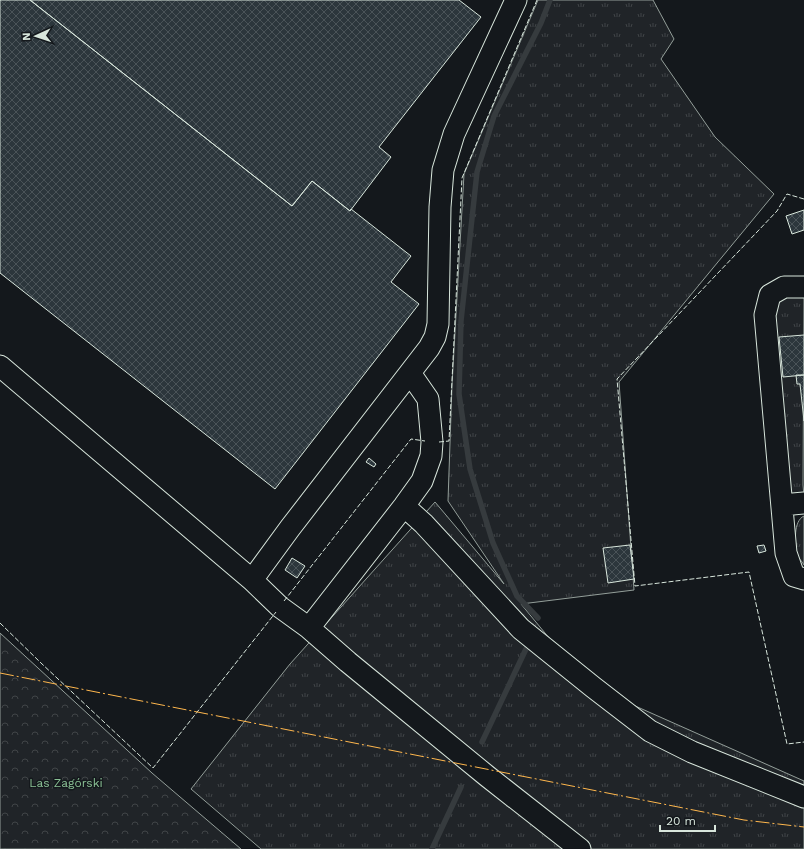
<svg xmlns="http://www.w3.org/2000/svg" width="804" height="849" font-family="'Work Sans',sans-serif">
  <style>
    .grass { fill: url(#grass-tufts); stroke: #939e99 }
    .forest { fill: url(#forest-crowns); stroke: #939e99 }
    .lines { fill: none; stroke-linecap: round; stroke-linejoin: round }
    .stream { stroke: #363b3e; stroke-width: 5.5 }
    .building { fill: url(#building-cross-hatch); stroke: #d8e6dc }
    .minor-casing { stroke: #d8e6dc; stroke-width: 23 }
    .minor { stroke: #14181c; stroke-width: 21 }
    .fence { stroke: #d8e6dc; stroke-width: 1; stroke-dasharray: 5 2; stroke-linecap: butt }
    .power { stroke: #ffb74d; stroke-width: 1; stroke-dasharray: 14 3 2 3; stroke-linecap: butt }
    .labels { text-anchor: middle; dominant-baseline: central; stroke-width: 3; stroke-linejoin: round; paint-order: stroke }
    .park-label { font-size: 12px; fill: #8ac095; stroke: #14181c }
  </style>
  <defs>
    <pattern id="grass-tufts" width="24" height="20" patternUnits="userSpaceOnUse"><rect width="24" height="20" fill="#202428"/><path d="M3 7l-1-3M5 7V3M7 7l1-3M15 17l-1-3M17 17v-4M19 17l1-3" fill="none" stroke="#404447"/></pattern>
    <pattern id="forest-crowns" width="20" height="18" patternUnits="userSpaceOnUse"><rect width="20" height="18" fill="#202428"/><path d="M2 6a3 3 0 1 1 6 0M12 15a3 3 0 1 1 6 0" fill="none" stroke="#404447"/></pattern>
    <pattern id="building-cross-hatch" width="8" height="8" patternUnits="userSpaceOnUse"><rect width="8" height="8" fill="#2c363c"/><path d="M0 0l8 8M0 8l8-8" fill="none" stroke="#4a5358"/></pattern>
  </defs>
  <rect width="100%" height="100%" fill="#14181c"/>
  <!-- grass -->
  <path class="grass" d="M 538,0 L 653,0 L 674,39 L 661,59 L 715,137 L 774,194 L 619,382 L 634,590 L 521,604 L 588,685 L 804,781 L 804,849 L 261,849 L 191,789 L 290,664 L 435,502 L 504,584 L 448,501 L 452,385 L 464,174 Z
    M 804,292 L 803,485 L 804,496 L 788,494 L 774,304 L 784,294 Z
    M 804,516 L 804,565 C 802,561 798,558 797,554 C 795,543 793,521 804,516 Z"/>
  <!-- forest -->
  <path class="forest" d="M 0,633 L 152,773 L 241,849 L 0,849 Z"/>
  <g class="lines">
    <!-- stream -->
    <path class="stream" d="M 538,618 L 517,596 L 493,543 L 470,469 L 459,394 L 461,321 L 477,172 L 494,116 L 541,23 L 550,0
      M 482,742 L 526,649
      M 432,849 L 461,787"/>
  </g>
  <!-- building -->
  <path class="building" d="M 0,0 L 30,0 L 292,206 L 312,181 L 350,211 L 351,209 L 411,256 L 391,282 L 419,304 L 275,489 L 0,273 Z
    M 30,0 L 459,0 L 481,17 L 379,147 L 391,157 L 350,211 L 312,181 L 292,206 Z
    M 804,210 L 804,230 L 792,234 L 786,216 Z
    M 804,335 L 804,375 L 783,377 L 779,337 Z
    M 796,375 L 804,375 L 804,421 L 800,384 L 797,384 Z
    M 369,458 L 376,464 L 374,467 L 366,462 Z
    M 630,545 L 634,579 L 608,583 L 603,548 Z
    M 764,545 L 766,551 L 759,553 L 757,546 Z
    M 292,558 L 305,566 L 297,578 L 285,570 Z"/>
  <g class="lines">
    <defs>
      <path id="minor" d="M 804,287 L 784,287 L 770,295 L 765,315 L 786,553 L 794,576 L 804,579
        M 0,366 L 252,580 L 280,607 L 309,628 L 348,662 L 487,776 L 580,849
        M 782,505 L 804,503
        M 404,506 L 424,524 L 521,629 L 593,687 L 650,731 L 692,752 L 804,797
        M 252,580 L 290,528 L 429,348 L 435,337 L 438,324 L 440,207 L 443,170 L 454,134 L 516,0
        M 309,628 L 404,506 L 422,481 L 431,456 L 432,442 L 428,399 L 410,373"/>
    </defs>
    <!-- minor casing -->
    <use href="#minor" class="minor-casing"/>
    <!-- minor -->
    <use href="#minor" class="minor"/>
    <!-- fence -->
    <path class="fence" d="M 804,199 L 787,194 L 777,211 L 617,379 L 635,586 L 749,572 L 787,744 L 804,742
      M 439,442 L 449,441 L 462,178 L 537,0
      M 284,601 L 411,439 L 425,441
      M 0,623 L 41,663 L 153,768 L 276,612"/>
    <!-- power -->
    <path class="power" d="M 0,673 L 744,820 L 804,827"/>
  </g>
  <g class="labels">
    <!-- park labels -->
    <g class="park-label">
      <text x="66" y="783">Las Zagórski</text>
    </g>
  </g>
  <!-- north arrow -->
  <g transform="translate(36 36) rotate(267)" stroke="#14181c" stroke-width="3" paint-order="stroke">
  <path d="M0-3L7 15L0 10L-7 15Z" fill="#d8e6dc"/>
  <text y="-6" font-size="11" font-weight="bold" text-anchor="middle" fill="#d8e6dc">N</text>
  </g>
  <!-- scale -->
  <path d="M660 825v6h55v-6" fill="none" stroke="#d8e6dc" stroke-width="2"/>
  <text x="666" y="825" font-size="12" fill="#d8e6dc" stroke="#14181c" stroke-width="3" paint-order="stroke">20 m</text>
</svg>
